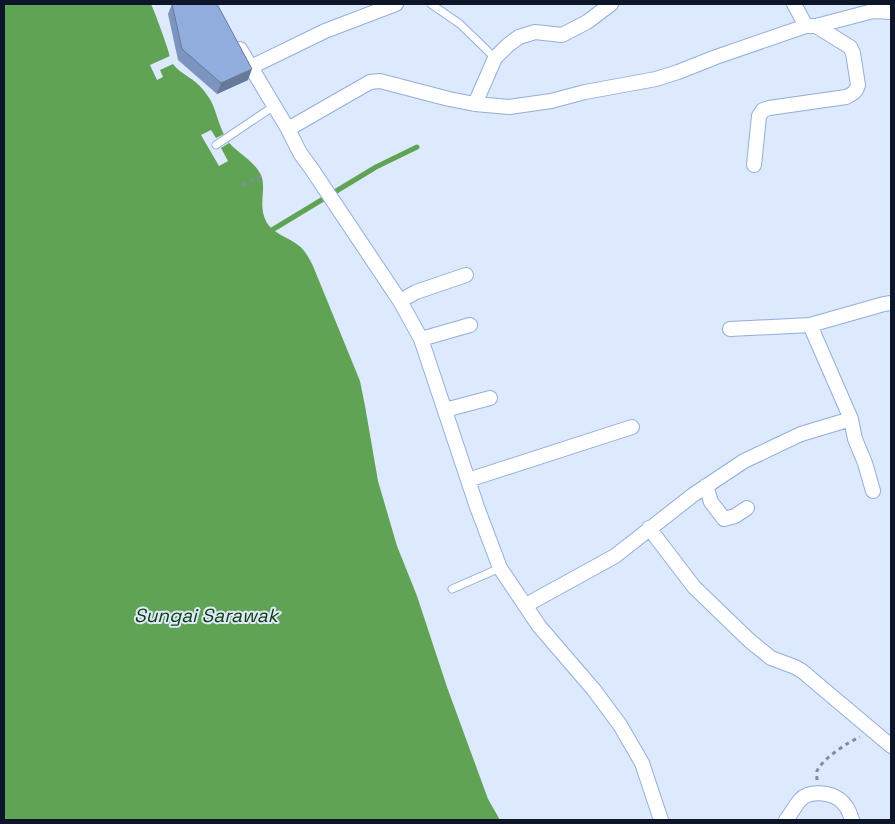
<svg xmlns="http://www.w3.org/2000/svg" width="895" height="824" font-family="'Space Grotesk',sans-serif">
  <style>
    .water { fill: #60a355 }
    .pier { fill: #dde9fd }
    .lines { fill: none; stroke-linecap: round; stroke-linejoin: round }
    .stream { stroke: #60a355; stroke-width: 5 }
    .lane-casing { stroke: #92aedd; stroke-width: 9 }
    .street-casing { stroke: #92aedd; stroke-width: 16 }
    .path { stroke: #828da0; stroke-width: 3; stroke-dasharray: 4 4; stroke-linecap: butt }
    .lane { stroke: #fff; stroke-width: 7 }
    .street { stroke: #fff; stroke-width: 14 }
    .wall { fill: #7d95be }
    .shaded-wall { fill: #66799b }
    .building { fill: #91addd; stroke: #66799b }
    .labels { text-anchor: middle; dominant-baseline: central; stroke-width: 4; stroke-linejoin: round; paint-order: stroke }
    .water-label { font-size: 19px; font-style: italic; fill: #0c3a04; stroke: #dde9fd }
  </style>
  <rect width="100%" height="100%" fill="#dde9fd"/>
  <!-- water -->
  <path class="water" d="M 4,4 L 151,4 C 157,18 162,32 167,47 C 169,52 170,60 173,64 C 178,71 188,76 194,81 C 201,86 207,94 211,101 C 217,113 219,127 227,140 C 235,152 253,159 261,175 C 267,190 257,206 267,223 C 274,234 288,237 298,245 C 305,250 309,258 313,266 L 360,381 L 365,406 L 378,481 L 397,546 L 417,596 L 447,687 L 488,799 L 500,820 L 4,820 Z"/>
  <!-- pier -->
  <path class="pier" d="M 170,56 L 173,64 L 160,70 L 163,77 L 157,80 L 150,65 Z
    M 211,130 L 216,138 L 224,134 L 229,143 L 221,148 L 228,161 L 219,166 L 201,135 Z"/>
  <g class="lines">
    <!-- stream -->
    <path class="stream" d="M 267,233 L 376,167 L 417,147"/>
    <defs>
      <path id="lane" d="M 431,4 L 460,24 L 495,58
        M 216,145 L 274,106
        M 452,589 L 500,568"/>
      <path id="street" d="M 794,4 L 806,26
        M 240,49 L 288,129 L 300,153 L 311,168 L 400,301 L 421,339 L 477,507 L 500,568 L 539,626 L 594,690 L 620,725 L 642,763 L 661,820
        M 251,67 L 325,31 L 396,4
        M 475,104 L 495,58 L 508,45 L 519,37 L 535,32 L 562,35 L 587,22 L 611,4
        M 288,129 L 370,82 L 380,81 L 449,99 L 475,104 L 509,107 L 551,101 L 585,92 L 656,79 L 678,72 L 716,57 L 806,26 L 816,26 L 873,11 L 891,12
        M 754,165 L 759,116 L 763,110 L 769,108 L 846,97 C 853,94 856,92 858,85 L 853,53 L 850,47 L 816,26
        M 400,301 L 416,292 L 466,275
        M 810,325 L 851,419 L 855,439 L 865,463 L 873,491
        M 730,329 L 810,325 L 884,304 L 891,303
        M 421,339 L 470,325
        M 445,410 L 490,398
        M 468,480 L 632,427
        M 706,486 L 711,502 L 724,519 L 735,516 L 747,508
        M 649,528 L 694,587 L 750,641 L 771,658 L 795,667 L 802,671 L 891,746
        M 526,605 L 615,556 L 693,495 L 744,461 L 801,434 L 851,419
        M 786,820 C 791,814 795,806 800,800 C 809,790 830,792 840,800 C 847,805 850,813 852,820"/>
    </defs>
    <!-- lane casing -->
    <use href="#lane" class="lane-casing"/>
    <!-- street casing -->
    <use href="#street" class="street-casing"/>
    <!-- path -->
    <path class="path" d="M 243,185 L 261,176
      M 817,780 C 817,777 816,774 817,771 C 822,759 848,742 860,737"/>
    <!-- lane -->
    <use href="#lane" class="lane"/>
    <!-- street -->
    <use href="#street" class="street"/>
  </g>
  <!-- wall -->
  <path class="wall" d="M 172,4 L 217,4 L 248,80 L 217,94 L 178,60 L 168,14 Z"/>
  <!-- shaded-wall -->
  <path class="shaded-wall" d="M 252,69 L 248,80 L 217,94 L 221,83 Z"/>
  <!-- building -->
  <path class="building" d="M 172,4 L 217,4 L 252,69 L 221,83 L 182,49 Z"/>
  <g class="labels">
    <!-- water labels -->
    <g class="water-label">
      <text x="206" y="615">Sungai Sarawak</text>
    </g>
  </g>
  <!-- border -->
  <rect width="895" height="824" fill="none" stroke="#0c1628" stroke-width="10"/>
</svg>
